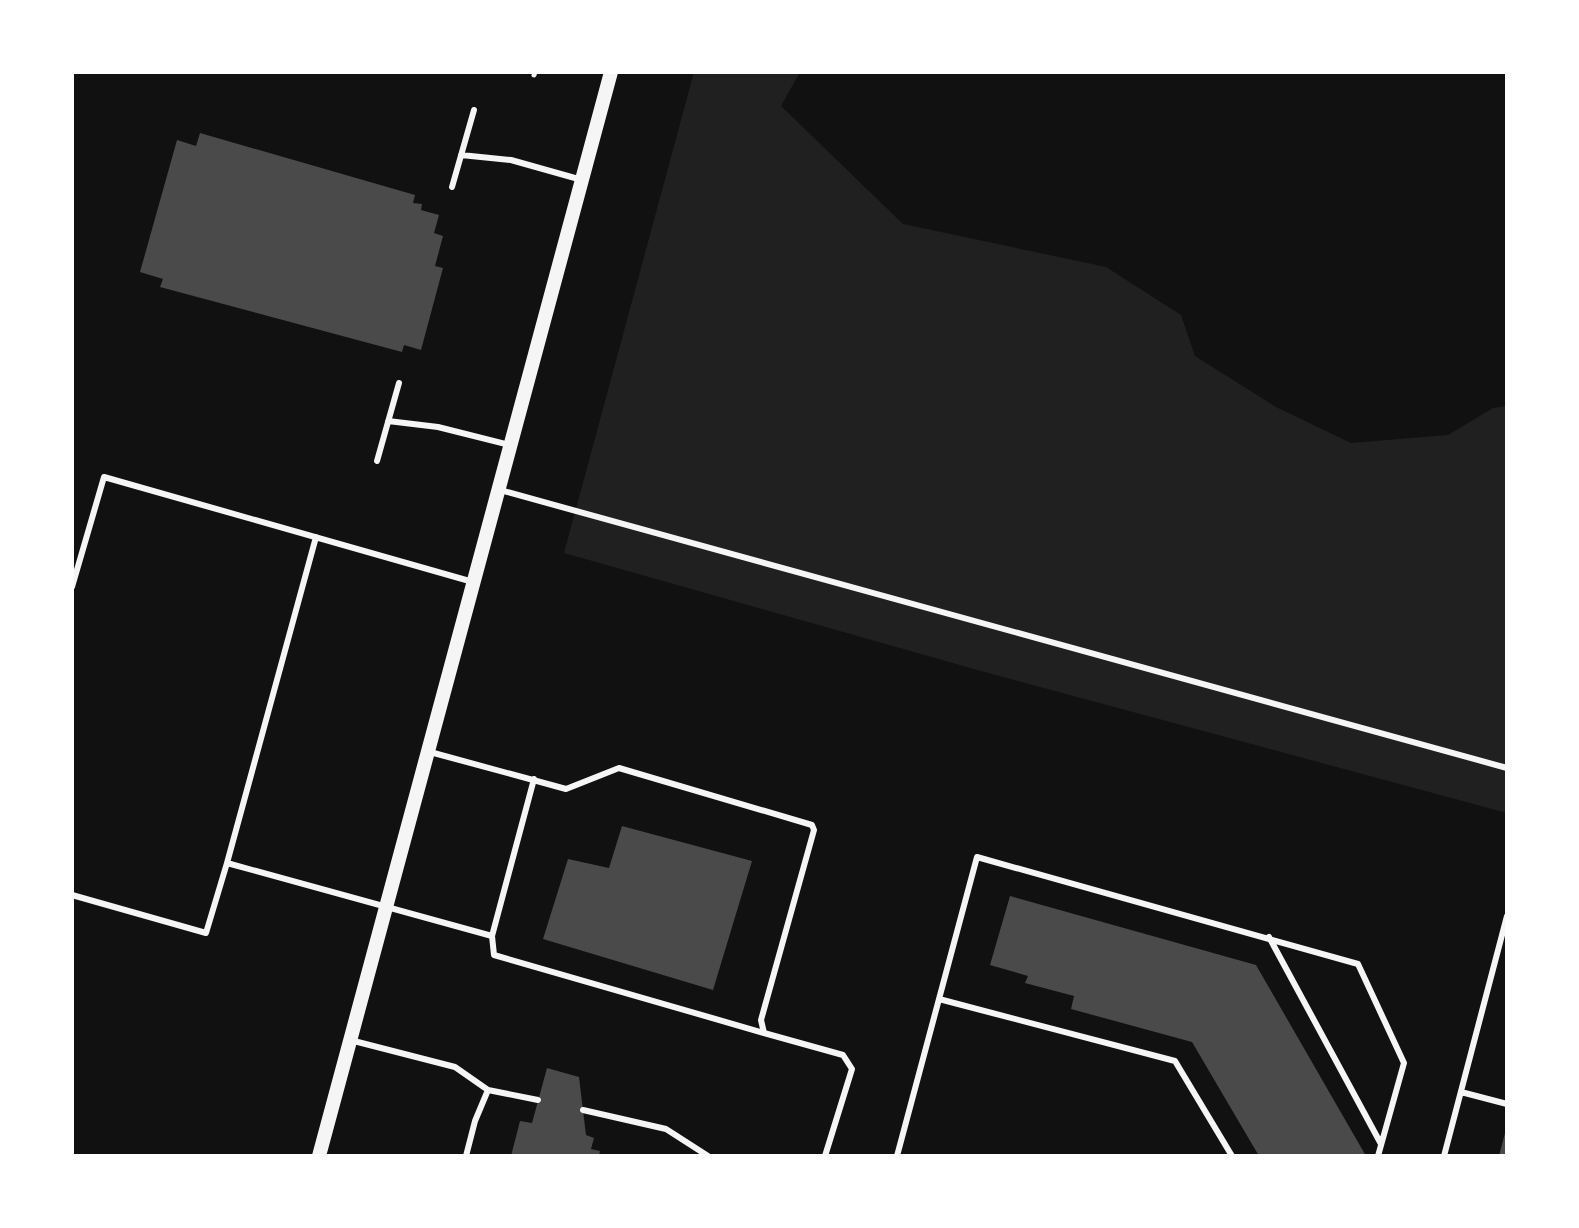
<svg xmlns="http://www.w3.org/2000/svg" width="1579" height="1228" font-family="'Archivo Narrow',sans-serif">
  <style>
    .green { fill: #202020 }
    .building { fill: #4a4a4a }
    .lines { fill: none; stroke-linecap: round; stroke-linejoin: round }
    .path { stroke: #f5f5f5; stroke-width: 5 }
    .service { stroke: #f5f5f5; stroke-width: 6 }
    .tertiary { stroke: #f5f5f5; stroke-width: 14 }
  </style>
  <rect width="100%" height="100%" fill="#111"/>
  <!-- green -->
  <path class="green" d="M 694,72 L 800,72 L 781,106 L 903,224 L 1106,267 L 1181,315 L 1195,356 L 1276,407 L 1351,443 L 1448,435 L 1493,408 L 1507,406 L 1507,813 L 981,671 L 564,553 Z"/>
  <!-- building -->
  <path class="building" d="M 200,133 L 415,195 L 413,203 L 422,204 L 421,210 L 439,215 L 434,233 L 443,236 L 435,266 L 443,268 L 421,350 L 404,345 L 402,352 L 160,287 L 163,279 L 140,272 L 177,140 L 196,146 Z
    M 622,826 L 752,861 L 713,990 L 543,939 L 568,859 L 609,868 Z
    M 1010,896 L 1256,965 L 1366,1156 L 1259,1156 L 1192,1042 L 1071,1009 L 1074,996 L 1025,983 L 1028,976 L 990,965 Z
    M 547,1068 L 579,1077 L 586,1135 L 594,1138 L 591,1149 L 600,1151 L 599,1156 L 511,1156 L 520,1121 L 532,1123 Z
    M 1506,1129 L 1507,1156 L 1499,1156 Z"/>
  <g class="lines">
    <!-- path -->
    <path class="path" d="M 534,75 L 535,72"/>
    <!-- service -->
    <path class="service" d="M 461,155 L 511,160 L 582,180
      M 452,187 L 474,110
      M 388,421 L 438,427 L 510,445
      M 377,461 L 399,383
      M 500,490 L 1507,768
      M 316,537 L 227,863 L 492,936 L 494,955 L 764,1033
      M 72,587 L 104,477 L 473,582
      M 430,752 L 566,789 L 619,768 L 812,825 L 814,830 L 761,1020 L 764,1033 L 843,1055 L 852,1069 L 825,1156
      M 72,895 L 206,933 L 227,863
      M 492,936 L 534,779
      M 1269,937 L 1381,1144
      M 939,999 L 977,857 L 1358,964 L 1404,1063 L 1378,1156
      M 350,1040 L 455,1067 L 488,1090 L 475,1121 L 466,1156
      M 488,1090 L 538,1100
      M 1461,1092 L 1507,1104
      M 583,1110 L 666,1129 L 708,1156
      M 897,1156 L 939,999 L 1175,1061 L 1232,1156
      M 1444,1156 L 1507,916"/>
    <!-- tertiary -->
    <path class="tertiary" d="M 319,1156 L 611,72"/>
  </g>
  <!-- border -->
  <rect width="1579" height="1228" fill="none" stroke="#ffffff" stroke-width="148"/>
</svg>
